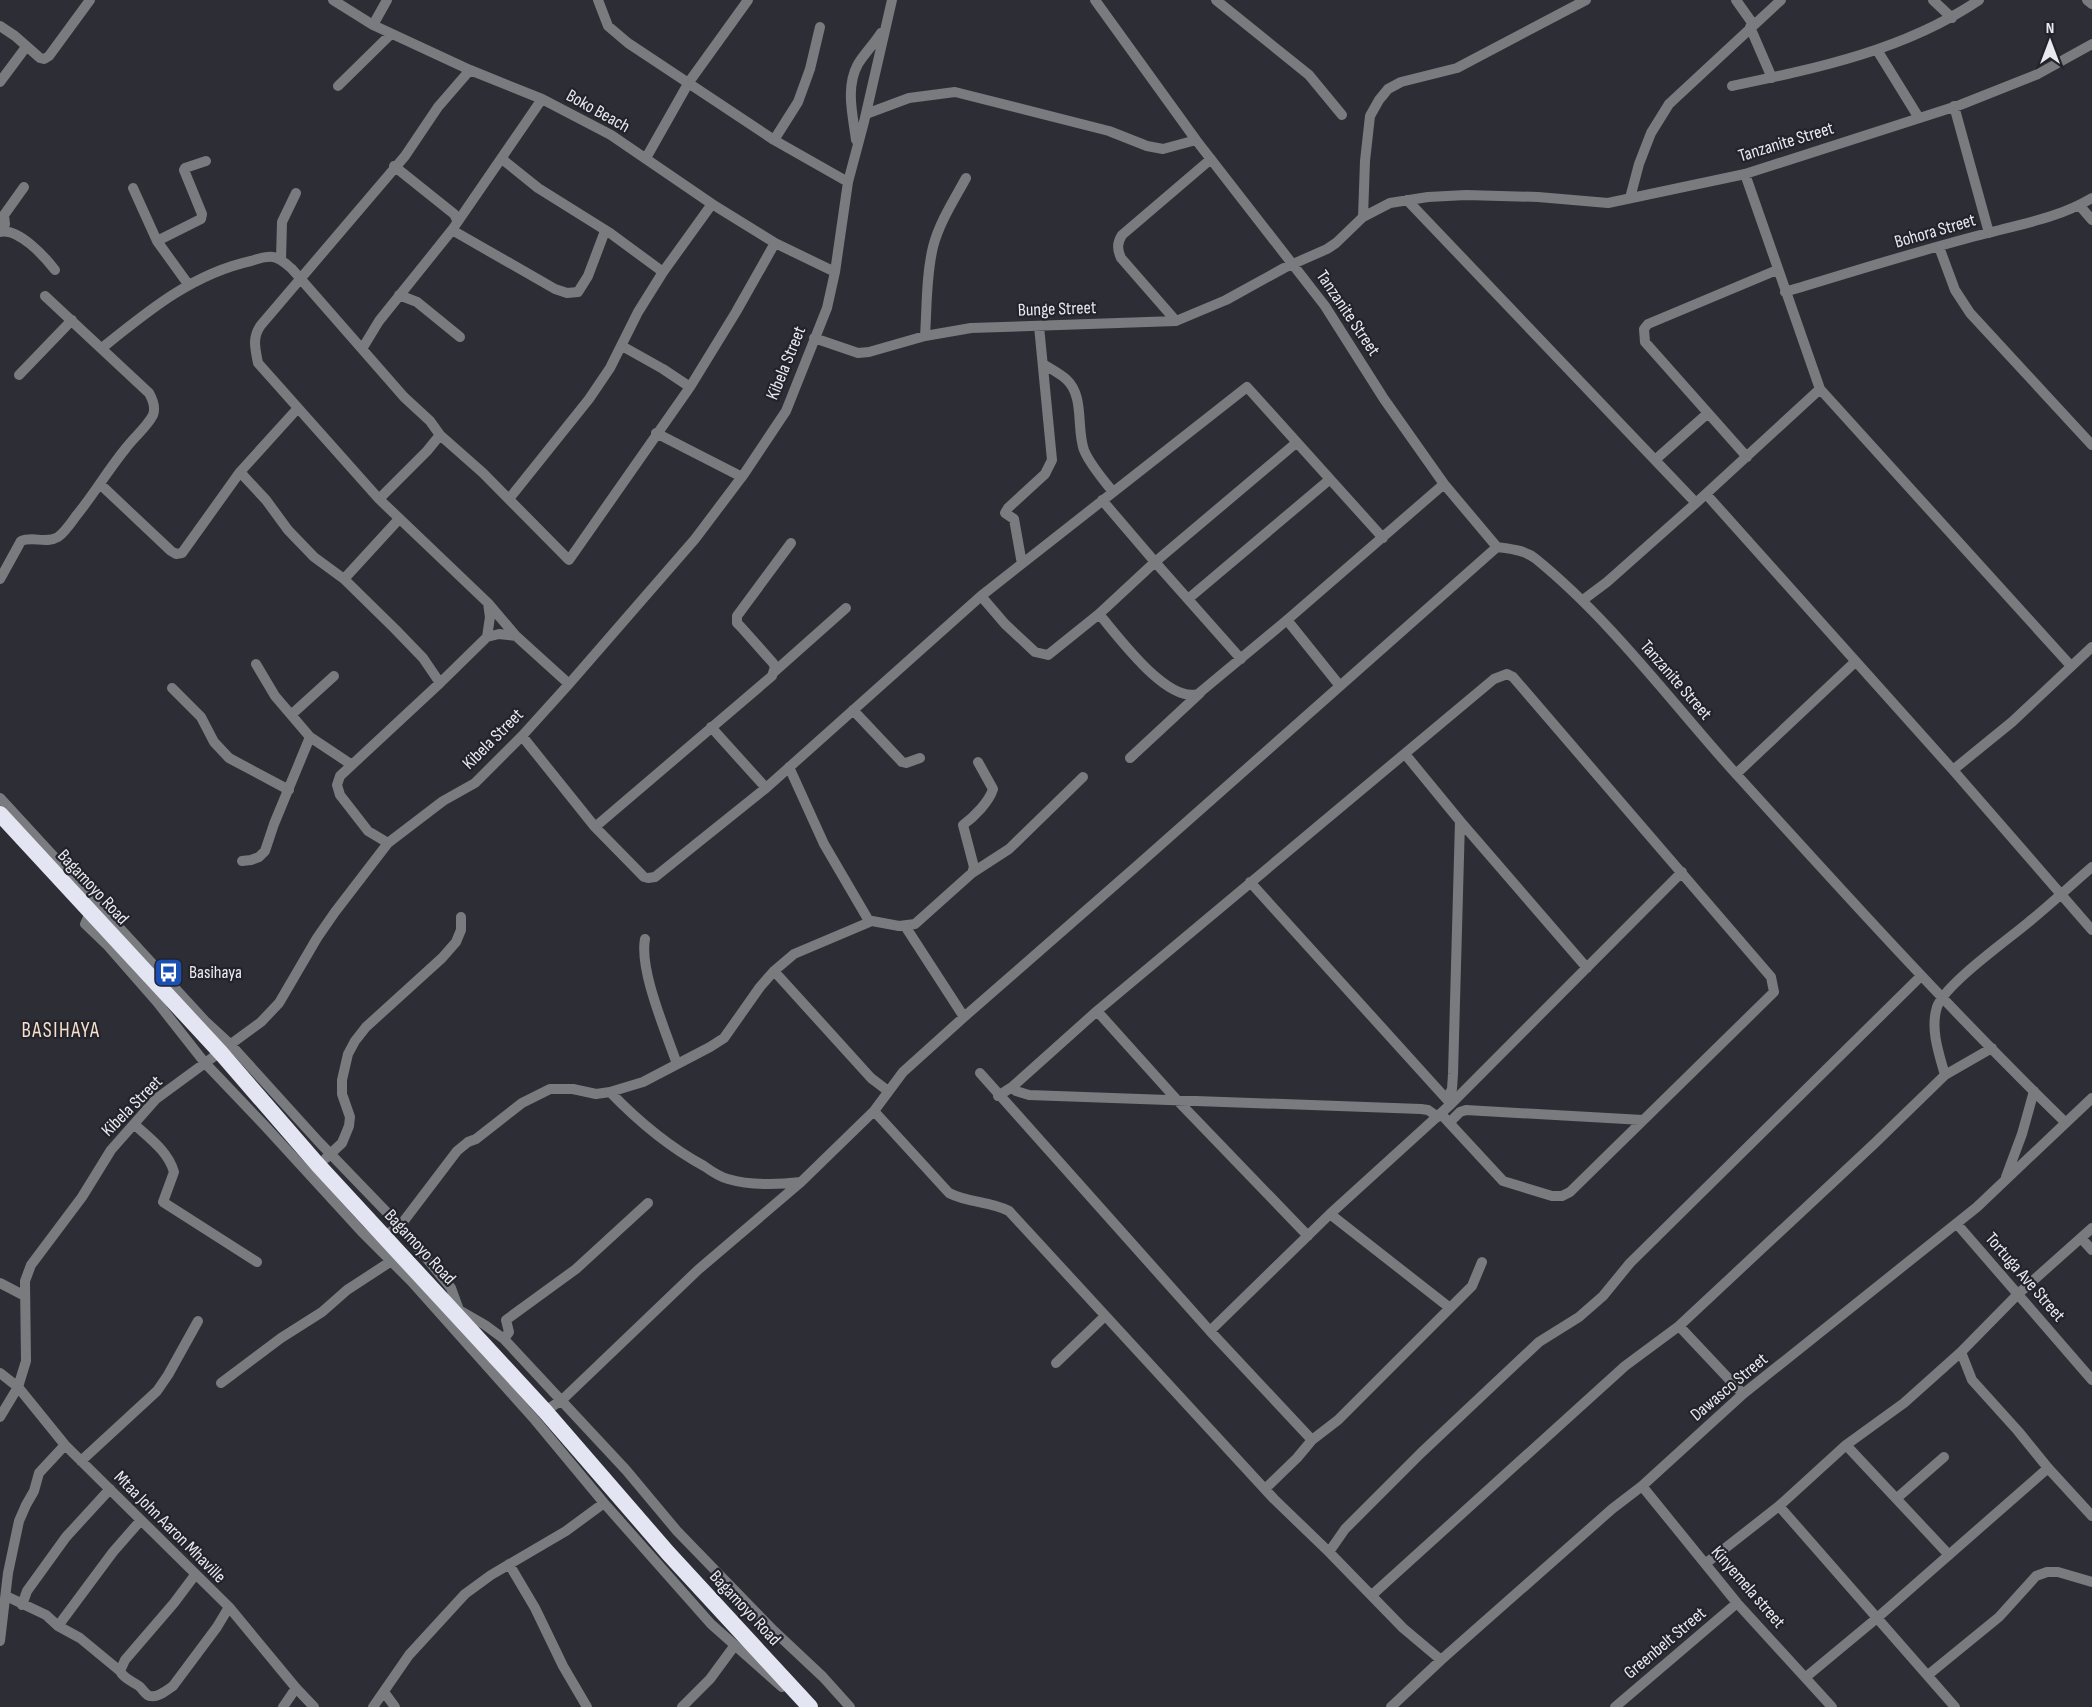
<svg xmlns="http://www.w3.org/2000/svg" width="2092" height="1707" font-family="'Sofia Sans Condensed',sans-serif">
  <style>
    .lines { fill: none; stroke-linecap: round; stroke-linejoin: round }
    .minor { stroke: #797b7f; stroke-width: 10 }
    .highway { stroke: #e3e6f2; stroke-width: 16 }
    .labels { text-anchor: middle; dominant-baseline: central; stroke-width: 4.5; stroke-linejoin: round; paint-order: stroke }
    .street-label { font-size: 18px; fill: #e9e9ef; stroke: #23232c }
    .poi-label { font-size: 18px; fill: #e9e9ef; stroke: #23232c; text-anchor: start }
    .quarter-label { font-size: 21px; letter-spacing: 1.5px; fill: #f8dfca; stroke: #23232c }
  </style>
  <rect width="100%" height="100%" fill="#2d2d36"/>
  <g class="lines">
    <!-- minor -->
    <path class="minor" d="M 333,0 L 373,25 L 470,70 L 542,99 L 611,135 L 712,204 L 775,243 L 835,272
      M 598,0 L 608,26 L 628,43 L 774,140 L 848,182
      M 1095,0 L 1196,140 L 1325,306 L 1384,399 L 1444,484 L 1497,547 C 1511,549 1525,550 1536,559 C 1611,620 1672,703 1737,775 C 1844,893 1951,1011 2065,1122
      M 1216,0 L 1309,75 L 1342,115
      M 1736,0 L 1753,24
      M 1933,0 L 1952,18
      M 2087,0 L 2092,4
      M 373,25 L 387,0
      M 0,26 L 15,36 L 40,58 L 44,59 L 49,56 L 90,0
      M 1750,27 L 1772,78
      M 1877,50 L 1919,118
      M 470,70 L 438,107 L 405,156 L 261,325 C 252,337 255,348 258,363 L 379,499 L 488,603 L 516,636 L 569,684
      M 0,82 L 26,47
      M 338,86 L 391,34
      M 1732,86 C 1818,68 1905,50 1979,0
      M 1954,106 L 1989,233
      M 866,114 L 909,98 L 955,92 L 1109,131 L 1147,146 L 1163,149 L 1196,140
      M 774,140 L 798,102 L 810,69 L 820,27
      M 856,140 C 853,115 845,88 858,64 C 864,54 874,44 881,33
      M 646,158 L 689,82 L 748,0
      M 502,159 L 538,188 L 610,233 L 663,272
      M 394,166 L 454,214 L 457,220
      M 1745,174 L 1820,389 L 2071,666
      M 133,188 L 157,241 L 188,284
      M 1630,198 L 1639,164 L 1651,133 L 1669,104 L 1781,0
      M 1407,200 L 1696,503
      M 2079,205 L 2092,220
      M 1363,217 L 1365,161 L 1370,116 L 1379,100 L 1388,89 L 1401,82 L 1457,68 L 1586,0
      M 3,230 L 5,224 L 4,215 L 24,187
      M 452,230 L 555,289 L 567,293 L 578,292 L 588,276 L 605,231
      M 0,232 C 18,227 45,257 55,270
      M 157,241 L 201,219 L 202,214 L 184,170 L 185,168 L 206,161
      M 1939,247 L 1955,290 L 1970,313 L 2092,445
      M 281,260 L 282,222 L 296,193
      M 1785,292 C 1852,272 1920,250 1988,233 C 2025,223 2058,218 2092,198
      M 399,295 L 417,302 L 460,337
      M 1176,321 L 1121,258 C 1117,249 1117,243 1122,235 L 1211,159
      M 925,336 C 927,307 926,276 933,247 C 939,223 954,200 966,178
      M 814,338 L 858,353 L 869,352 L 925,336 L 971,328 L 1176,321 L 1226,300 L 1284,268 L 1327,249 L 1336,243 L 1363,217 L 1390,203 L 1428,197 L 1466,195 L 1538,197 L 1608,203 L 1745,174 L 1960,105 L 2038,74 L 2092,44
      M 622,346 L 663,369 L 690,387
      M 102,348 C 148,311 192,274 251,261 C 257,259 266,256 273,257 C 281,258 287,265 292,269 L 404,397 L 430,421 L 440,435 L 483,473 L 569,560 L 690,387 L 736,312 L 775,243
      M 362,349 L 379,321 L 452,230 L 542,99
      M 1043,364 C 1051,369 1059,373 1066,379 C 1085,396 1076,428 1084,450 C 1090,465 1103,479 1113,492
      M 19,375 L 72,320
      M 656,433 L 742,477
      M 1747,457 L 1645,342 L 1644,329 L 1648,324 L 1777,270
      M 1655,460 L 1708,413
      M 240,472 L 266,500 L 288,530 L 314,557 L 344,579 L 395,629 L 423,658 L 440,683
      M 101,485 L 171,551 L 176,554 L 182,553 L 240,472 L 298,408
      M 1706,494 L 1953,770 L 2092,930
      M 379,499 L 427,451 L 440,435
      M 509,499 L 589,399 L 610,368 L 638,312 L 663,272 L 712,204
      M 1102,500 L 1155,562 L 1241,659
      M 1022,564 L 1014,519 L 1005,513 L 1008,508 L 1045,474 L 1052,460 L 1039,326
      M 0,579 L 21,541 C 33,536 46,544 58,537 C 65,532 71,523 76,516 C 94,494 108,470 126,448 C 134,437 147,427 153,415 C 156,407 153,400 149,393 L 45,296
      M 344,579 L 399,519
      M 981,596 L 1005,624 L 1035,652 L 1048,655 L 1099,614 L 1155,562 L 1296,443
      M 1188,599 L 1329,480
      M 1583,600 L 1607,582 L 1696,503 L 1820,389
      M 1099,614 C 1118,636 1166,703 1198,694 L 1287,620 L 1444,484
      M 1287,620 L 1340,686
      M 487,637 L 499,634 L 516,636
      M 256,664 L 275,696 L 310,737 L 352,765
      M 774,672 L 846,608
      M 172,688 L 201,717 L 214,742 L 229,758 L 289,790
      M 853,710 L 902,762 L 906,763 L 920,758
      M 291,715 L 334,676
      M 711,727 L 766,788
      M 522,736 L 595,827 L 644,877 L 648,878 L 655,877 L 766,788 L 981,596 L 1247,387 L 1383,538
      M 1405,754 L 1460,821 L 1587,968
      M 1130,758 L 1200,693
      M 789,767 L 824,844 L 869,921
      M 1953,770 L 2012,722 L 2092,647
      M 1736,774 L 1855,662
      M 0,798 L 205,1021 L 231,1045 L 319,1142 L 400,1226 L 451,1288 L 459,1310 L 485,1325 L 504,1339 L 626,1470 L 677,1531 L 774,1631 L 823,1677 L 850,1707
      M 595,827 L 772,676 L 775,667 L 773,663 L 741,627 L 737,623 L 737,616 L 791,543
      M 388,843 L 368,831 L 340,795 L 337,785 L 340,776 L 440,683 L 487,637 L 490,617 L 488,603
      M 242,861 L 251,860 L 259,857 L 265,851 L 274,824 L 310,737
      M 972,873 L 1009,849 L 1083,777
      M 1250,882 L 1451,1104
      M 90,913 L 85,924 L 108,946 L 157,1002 L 205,1063 L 265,1126 L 361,1231 L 411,1281 L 535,1420 L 604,1503 L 711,1624 L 782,1687
      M 905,926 L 964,1017
      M 645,939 C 639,970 666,1032 677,1064
      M 774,971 L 871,1078 L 888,1091
      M 1097,1011 L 1177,1100 L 1308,1236
      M 980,1073 L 1210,1331 L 1312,1440
      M 1945,1075 C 1939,1054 1930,1029 1937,1007 C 1945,984 2009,939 2030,921 C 2051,904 2071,885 2092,867
      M 1012,1087 L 1016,1091 L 1029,1095 L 1421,1109 L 1428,1110 L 1438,1117
      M 610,1092 C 638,1121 669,1147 704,1166 C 711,1171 720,1177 728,1179 C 752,1186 776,1185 801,1182
      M 998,1096 L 1012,1087 L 1097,1011 L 1494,679 L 1507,674 L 1513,677 L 1771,977 L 1774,992 L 1570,1192 L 1562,1196 L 1552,1196 L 1503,1181 L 1441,1114
      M 1447,1099 L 1452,1089 L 1453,1074 L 1460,821
      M 874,1111 L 949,1193 C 968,1203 990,1201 1009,1211 L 1274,1499 L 1329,1552 L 1403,1628 L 1441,1660
      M 1449,1123 L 1460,1112 L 1466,1110 L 1643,1120
      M 134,1124 C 149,1138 168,1151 174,1172 L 163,1202 L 257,1262
      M 326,1158 L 342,1143 L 349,1126 L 350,1117 L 342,1094 L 342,1080 L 348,1054 L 355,1041 L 366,1027 L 442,958 L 456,942 L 461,930 L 461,917
      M 2006,1177 L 2022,1134 L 2034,1091
      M 1330,1214 L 1450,1308
      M 1957,1224 L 2092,1380
      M 384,1236 L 400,1226 L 457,1151 L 468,1142 L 476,1139 L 522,1103 L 550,1089 L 573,1089 L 596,1094 L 610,1092 L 643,1082 L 710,1047 L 724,1038 L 760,987 L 774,971 L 794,954 L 872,921 L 899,926 L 915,924 L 972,873 L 974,867 L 963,825 C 974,817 989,802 993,789 L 978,762
      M 2081,1238 L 2092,1250
      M 0,1283 L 25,1296
      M 1679,1326 L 1743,1394
      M 1210,1331 L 1330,1214 L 1451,1104 L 1682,872
      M 504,1339 L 509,1332 L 506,1320 L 576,1269 L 648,1203
      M 1961,1352 L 1972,1380 L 2018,1431 L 2048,1468 L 2092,1516
      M 1056,1363 L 1105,1316
      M 0,1373 L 18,1387 L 65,1445 L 229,1607 L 296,1688 L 314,1707
      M 221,1383 L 281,1338 L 322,1312 L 347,1290 L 396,1258
      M 545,1411 L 562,1400 L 699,1269 L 801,1182 L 874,1111 L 903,1072 L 964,1017 L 1139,864 L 1497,547
      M 0,1417 L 18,1387 L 26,1361 L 25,1281 L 31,1265 L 82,1197 L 111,1150 L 156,1099 L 261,1022 L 279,1003 L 317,938 L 335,912 L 388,843 L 443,801 L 475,783 L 522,736 L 569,684 L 695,539 L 744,474 L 786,411 L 827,308 L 835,272 L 848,182 L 864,122 L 892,0
      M 1846,1445 L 1949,1555
      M 81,1461 L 157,1391 L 168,1375 L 198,1321
      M 1642,1486 L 1737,1603 L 1832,1707
      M 1265,1489 L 1297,1458 L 1312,1440 L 1338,1420 L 1472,1286 L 1482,1262
      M 1897,1498 L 1944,1457
      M 1779,1506 L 1955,1707
      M 1329,1552 L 1345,1529 L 1421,1453 L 1539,1342 L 1579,1317 L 1603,1296 L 1630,1263 L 1921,976
      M 509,1564 L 535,1608 L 563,1666 L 587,1707
      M 1705,1564 L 1779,1506 L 1846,1445 L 1904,1403 L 1961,1352 L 2018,1294 L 2092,1228
      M 195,1575 L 174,1603 L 125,1660 L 120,1671 C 124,1679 132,1681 139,1686 C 143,1689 145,1695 150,1696 C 158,1698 167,1690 173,1686 L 217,1627 L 229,1607
      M 1372,1595 L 1625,1366 L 1679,1326 L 1875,1143 L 1945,1075 L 1992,1048
      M 6,1596 L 46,1615 L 58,1626 L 80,1638 L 120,1671
      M 22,1605 L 27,1591 L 66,1537 L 110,1489
      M 58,1626 L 113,1552 L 141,1520
      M 0,1641 L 8,1573 L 19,1521 L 26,1505 L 34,1491 L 39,1473 L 65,1445
      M 1928,1675 L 1999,1617 L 2036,1576 L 2047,1572 L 2058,1572 L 2092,1582
      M 1806,1677 L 1877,1618 L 2048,1468
      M 384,1692 L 395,1707
      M 283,1707 L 296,1688
      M 373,1707 L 409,1655 L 465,1594 L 491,1575 L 566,1531 L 604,1503
      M 682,1707 L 710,1679 L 735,1645
      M 1391,1707 L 1441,1660 L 1612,1509 L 1642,1486 L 1743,1394 L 1977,1207 L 2092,1098
      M 1615,1707 L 1737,1603"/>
    <!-- highway -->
    <path class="highway" d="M 0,814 L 221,1053 L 318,1165 L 545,1411 L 668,1553 L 810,1707"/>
  </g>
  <!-- icons -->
  <defs>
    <symbol id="bus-square" viewBox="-11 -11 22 22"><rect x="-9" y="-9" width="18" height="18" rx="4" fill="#1a4fb4" stroke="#23232c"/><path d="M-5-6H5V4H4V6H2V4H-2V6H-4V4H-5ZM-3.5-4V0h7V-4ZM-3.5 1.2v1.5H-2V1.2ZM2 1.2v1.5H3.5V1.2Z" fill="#fff"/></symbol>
  </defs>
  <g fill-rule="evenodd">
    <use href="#bus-square" x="152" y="956" width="33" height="33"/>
  </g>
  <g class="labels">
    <!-- street labels -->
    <g class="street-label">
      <text transform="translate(598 111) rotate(29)">Boko Beach</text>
      <text transform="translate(1786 142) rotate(-17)">Tanzanite Street</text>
      <text transform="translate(1935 231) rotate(-16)">Bohora Street</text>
      <text transform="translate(1057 309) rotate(-2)">Bunge Street</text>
      <text transform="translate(1348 313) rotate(56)">Tanzanite Street</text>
      <text transform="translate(786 363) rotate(-68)">Kibela Street</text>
      <text transform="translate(1676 680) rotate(49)">Tanzanite Street</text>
      <text transform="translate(493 739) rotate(-45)">Kibela Street</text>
      <text transform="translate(93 887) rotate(47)">Bagamoyo Road</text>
      <text transform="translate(132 1106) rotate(-45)">Kibela Street</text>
      <text transform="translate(420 1247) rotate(47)">Bagamoyo Road</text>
      <text transform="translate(2025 1277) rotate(49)">Tortuga Ave Street</text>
      <text transform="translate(1729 1387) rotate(-40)">Dawasco Street</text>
      <text transform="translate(170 1527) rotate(45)">Mtaa John Aaron Mhaville</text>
      <text transform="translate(1748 1587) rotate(49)">Kinyemela street</text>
      <text transform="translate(745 1608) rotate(47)">Bagamoyo Road</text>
      <text transform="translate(1665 1643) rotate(-40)">Greenbelt Street</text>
    </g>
    <!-- poi labels -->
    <g class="poi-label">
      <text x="189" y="972">Basihaya</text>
    </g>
    <!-- quarter labels -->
    <g class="quarter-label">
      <text x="61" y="1030">BASIHAYA</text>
    </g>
  </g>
  <!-- north arrow -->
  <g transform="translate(2050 42)" stroke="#23232c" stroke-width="4.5" paint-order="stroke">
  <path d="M0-4.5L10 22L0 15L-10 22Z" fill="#e9e9ef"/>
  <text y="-9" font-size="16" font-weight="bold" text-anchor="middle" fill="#e9e9ef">N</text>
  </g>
</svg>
